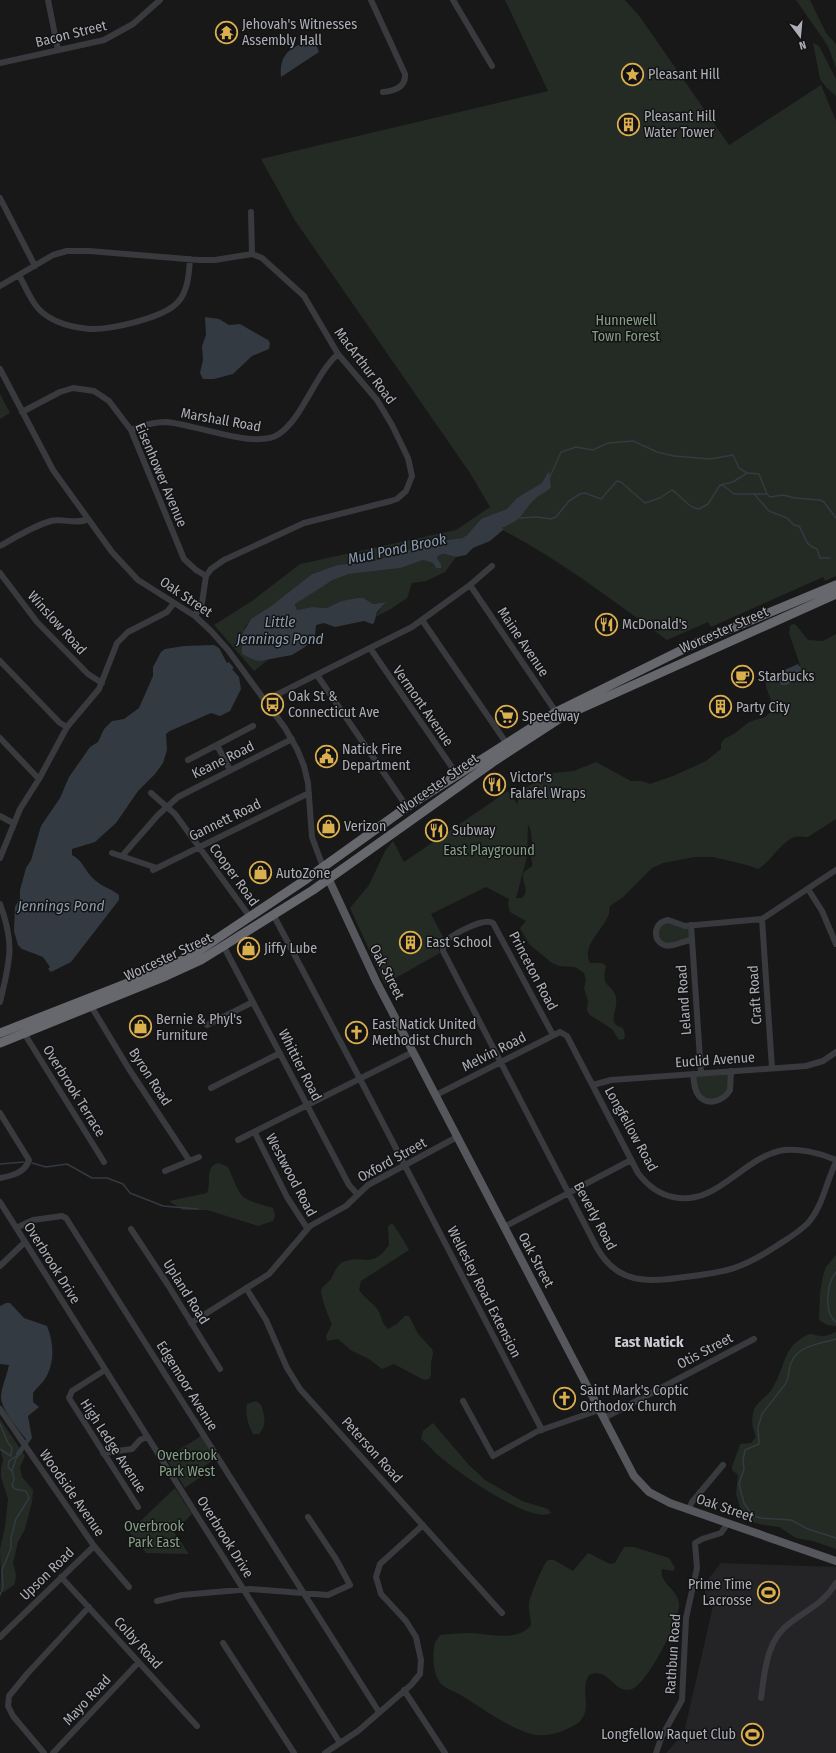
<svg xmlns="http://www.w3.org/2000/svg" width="836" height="1753" font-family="'Fira Sans Condensed',sans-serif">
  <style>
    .built { fill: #242426 }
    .green { fill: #242b25; fill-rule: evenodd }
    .water { fill: #333a41 }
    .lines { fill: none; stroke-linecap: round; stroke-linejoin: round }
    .stream { stroke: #333a41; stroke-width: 1.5 }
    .minor { stroke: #393a3e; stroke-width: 6 }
    .major { stroke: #56575c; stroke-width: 8 }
    .highway { stroke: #66686e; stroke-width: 9 }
    .labels { text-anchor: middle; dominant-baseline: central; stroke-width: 3; stroke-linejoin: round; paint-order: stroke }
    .poi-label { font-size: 14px; fill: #acafb7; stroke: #131314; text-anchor: start }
    .street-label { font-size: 14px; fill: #acafb7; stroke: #131314 }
    .park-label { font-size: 14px; fill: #85a087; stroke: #131314 }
    .water-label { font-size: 15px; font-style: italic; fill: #879bae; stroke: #131314 }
    .neighbourhood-label { font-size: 15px; font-weight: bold; fill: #ccced4; stroke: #131314 }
  </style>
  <rect width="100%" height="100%" fill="#181819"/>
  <!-- built -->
  <path class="built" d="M 721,1563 L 836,1567 L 836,1753 L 666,1753 L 684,1733 L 713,1606 L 705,1595 L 705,1583 Z"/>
  <!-- green -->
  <path class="green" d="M 505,0 L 625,0 L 640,17 L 729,145 L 821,85 L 836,121 L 836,576 L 825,581 L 823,577 L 711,627 L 708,622 L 667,640 C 607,596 548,551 481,519 L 467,535 L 462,538 L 427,545 L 374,561 L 337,565 L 312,574 L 271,606 L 251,619 L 245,627 L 241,641 L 243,652 L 254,660 L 269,659 L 254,671 L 214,625 L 252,601 L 300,564 L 456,530 L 490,507 L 470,473 L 294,219 L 261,159 L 548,91 Z
    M 796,0 L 810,0 L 826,33 L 836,44 L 836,68 L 828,46 Z
    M 813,43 L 819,46 L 836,79 L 836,96 L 826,87 L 820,79 Z
    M 0,394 L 10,413 L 0,419 Z
    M 444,554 L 456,557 L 445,572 L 426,581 L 412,583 L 407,598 L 389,610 L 375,617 L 385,602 L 373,604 L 349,600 L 341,601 L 327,608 L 312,607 L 297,610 L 295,604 L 298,601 L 333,580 L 349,574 L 401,568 L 423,560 L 433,563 L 436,568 L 441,564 L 437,558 L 439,555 Z
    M 793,624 L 796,625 L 808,640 L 823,641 L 836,634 L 836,819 L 808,837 C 804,837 799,836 795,837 C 781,841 771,862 758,869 L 747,865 L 713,857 L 695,857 L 663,863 L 652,868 L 623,897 L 610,906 C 609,909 610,913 608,916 C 603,930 581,946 590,963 L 602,963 L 606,966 C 600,989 613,983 616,997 C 618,1006 612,1014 614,1022 L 616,1025 L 623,1028 L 625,1035 L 624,1039 L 619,1040 L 612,1029 L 590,1015 L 587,1011 L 588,1001 L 584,988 L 586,980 L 584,973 L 575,967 L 559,966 L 552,963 L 529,944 L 520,928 L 526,921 L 510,912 L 508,904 L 509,899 L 486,887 L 431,914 L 443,937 L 438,946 L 440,953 L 385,984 L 350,908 L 369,885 L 385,851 L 393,841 L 404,862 L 508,791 L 518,805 L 517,793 L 551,773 L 574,771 L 596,762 L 631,781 L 641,781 L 650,784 L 673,776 L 706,761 L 721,749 L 721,744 L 724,739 L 734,734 L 749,722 L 765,717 L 772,711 C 774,699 763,688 766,678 L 782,671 L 780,678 L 787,685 L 800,677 L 800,665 L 789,633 L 790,626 ZM 528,824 C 534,836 531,844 531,856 C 531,860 533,862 532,866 C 529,869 523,871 523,875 C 522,884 530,890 522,898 L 516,898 L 527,857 Z
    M 662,922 L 691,925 L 692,940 L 664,945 L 656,935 Z
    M 731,1071 L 731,1086 L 717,1101 L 699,1096 L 693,1074 Z
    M 219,1163 L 228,1167 C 243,1201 237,1197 273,1208 L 275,1216 L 273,1221 L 258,1226 L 207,1210 L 183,1210 L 169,1201 L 207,1193 C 212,1181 204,1166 219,1163 Z
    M 392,1223 C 395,1226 408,1247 409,1250 L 361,1281 L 359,1290 C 364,1298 375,1304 379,1312 C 382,1318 382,1324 388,1329 L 397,1324 L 405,1316 L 409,1316 L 418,1334 L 432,1349 L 433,1353 L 431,1363 L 431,1375 L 429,1379 L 424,1380 L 394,1364 L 382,1369 L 369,1359 L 352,1351 L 338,1339 L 327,1341 L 326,1336 L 332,1324 C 329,1319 320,1294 321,1290 C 323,1285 328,1283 331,1279 C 334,1273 337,1265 343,1262 C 364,1253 370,1271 389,1245 L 388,1227 Z
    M 836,1255 L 836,1326 L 827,1325 L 819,1320 L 820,1293 L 823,1276 L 826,1267 Z
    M 836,1332 L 836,1549 L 813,1541 L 796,1538 L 779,1527 L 764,1525 L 748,1521 L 741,1510 L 736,1494 L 738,1475 L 732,1470 L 732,1467 L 740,1444 L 751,1443 L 756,1437 C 753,1429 751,1422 753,1413 C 755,1402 768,1397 773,1387 C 784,1370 783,1349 802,1338 C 812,1331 811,1335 821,1336 C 826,1337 832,1333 836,1332 Z
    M 256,1401 L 261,1405 C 265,1416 267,1425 259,1434 L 253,1434 C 248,1424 245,1415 247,1404 Z
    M 0,1419 L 25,1456 L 20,1467 L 22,1477 L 33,1490 L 32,1502 L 25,1529 L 18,1542 L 13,1563 L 16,1575 L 15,1582 L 14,1585 L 4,1592 L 0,1590 L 1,1576 L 0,1549 L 5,1527 L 8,1499 L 1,1477 L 1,1468 L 3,1461 L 0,1448 Z
    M 433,1423 L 469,1465 L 485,1480 L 522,1501 L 548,1509 L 551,1513 C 531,1525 456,1471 439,1456 C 433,1451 428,1444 421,1439 L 423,1431 Z
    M 201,1436 L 215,1459 L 200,1469 L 203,1475 L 185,1488 L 166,1458 Z
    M 175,1488 L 192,1514 L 174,1532 L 189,1554 L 146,1553 L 129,1532 Z
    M 624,1547 L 634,1547 L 669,1558 L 675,1568 L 673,1571 L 662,1569 C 659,1584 677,1588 679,1603 C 681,1619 647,1684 632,1689 C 613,1695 610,1666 589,1675 C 579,1690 594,1709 578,1723 C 568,1730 550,1737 537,1735 C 512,1731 481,1707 459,1694 C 453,1691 442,1687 439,1681 C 433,1673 432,1653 435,1643 C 436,1640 439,1637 440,1635 C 450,1634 459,1633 468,1633 C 488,1633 517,1643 531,1625 C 531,1618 528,1610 529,1603 C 530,1596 543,1564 548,1560 L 554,1560 L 573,1571 L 588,1553 L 610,1564 L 615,1563 Z"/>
  <!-- water -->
  <path class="water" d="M 309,41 L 315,42 L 319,52 L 281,77 C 279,55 290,47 309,41 Z
    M 205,317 L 219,319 L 229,325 L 240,324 L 268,340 L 270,343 L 269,349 L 252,356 L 233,374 L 214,379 L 203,379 L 200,373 L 203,360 L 202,346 L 206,335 Z
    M 549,471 L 551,487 C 547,492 541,494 536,498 C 520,513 525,519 501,528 L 504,529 L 490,541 L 473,548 L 466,555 L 456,557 L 444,554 L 439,555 L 437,558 L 441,564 L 441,568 L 436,568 L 433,563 L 423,560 L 401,568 L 349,574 L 333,580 L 295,604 L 297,610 L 312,607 L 327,608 L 341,601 L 358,598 L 363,598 L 373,604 L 386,602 L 377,612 L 374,623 L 372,624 L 364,621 L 335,627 L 324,623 L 316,625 L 315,636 L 305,647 L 292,655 L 260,661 L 254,660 L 242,654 L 242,634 L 251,619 L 271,606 L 312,574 L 337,565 L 374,561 L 435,542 L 462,538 L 467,535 L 481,519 L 507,509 L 517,498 L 542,483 Z
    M 214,645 L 219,648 L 227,663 L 229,662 L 234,668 L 232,669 L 239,677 L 241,689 L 230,711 L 220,716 L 211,713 L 170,731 L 166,734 L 167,750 L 163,763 L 155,774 L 138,791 L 116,823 L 95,842 L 72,849 L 72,855 C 84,861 86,874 96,881 C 103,887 112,889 119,895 L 119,900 L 71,962 L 51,972 L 48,969 L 50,967 L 43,957 L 22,949 L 18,945 L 14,931 L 15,907 L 20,898 L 20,890 L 26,868 L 31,860 L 41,826 L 60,798 L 69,777 L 90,747 L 98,742 L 104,729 L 112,721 L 124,719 L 139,708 L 153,676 L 153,667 L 161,652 L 165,649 L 184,646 Z
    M 798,664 L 801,668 L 800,677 L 787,685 L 781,685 L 778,680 L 782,671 Z
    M 6,1303 L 10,1303 L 24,1318 L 47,1326 C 54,1343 55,1363 45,1379 C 42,1384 36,1388 33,1393 L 33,1402 L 39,1407 L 28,1416 L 32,1438 L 22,1453 L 16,1459 L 16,1453 L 26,1439 C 19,1430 0,1408 1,1396 C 2,1386 7,1375 9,1365 L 0,1364 L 0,1306 Z"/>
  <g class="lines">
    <!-- stream -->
    <path class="stream" d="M 549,479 L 561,452 L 576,447 L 593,450 L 608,443 L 633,441 L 657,452 L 674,456 L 710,459 L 733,455 L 739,468 L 747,473
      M 720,485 L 724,486 L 734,494 L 766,494
      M 755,495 L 769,511 L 787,518 L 794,525 L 799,526 C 806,537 804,545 817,549 L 820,558 L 830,558
      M 519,518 L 537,517 L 551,519 L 556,517 L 569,501 L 580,494 L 585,493 L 601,499 L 617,481 L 621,482 L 645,503 L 660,498 L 672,490 C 681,495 689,509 699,509 L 708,504 L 720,485 L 733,482 L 747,473 L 759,474 L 767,494 L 770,497 L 783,495 L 795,498 L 820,500 L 824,502 L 836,518
      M 32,1163 L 46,1167 L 67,1164 L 92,1178 L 107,1178 L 123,1184 L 130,1193 L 163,1206 L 198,1209
      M 0,1164 L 24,1162
      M 836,1272 C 827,1283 823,1312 836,1322
      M 836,1339 C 821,1344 799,1345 792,1361 C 788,1368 790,1375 786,1383 L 762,1414 L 758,1427 L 759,1444 L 745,1450 L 743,1460 L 744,1469 L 739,1484 L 744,1503 L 752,1515 L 760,1518 L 791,1520 L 808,1529 L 836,1538
      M 0,1424 L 8,1443 L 12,1448 L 11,1455
      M 0,1449 L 11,1456
      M 12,1471 L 8,1467 L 9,1461 L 17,1456
      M 0,1595 L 3,1588 L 2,1570 L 11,1548 L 11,1538 L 16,1519 L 29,1498 L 26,1491 L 15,1489 L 12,1486 L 14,1479 L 12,1471 L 16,1459"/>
    <!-- minor -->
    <path class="minor" d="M 48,0 L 58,50
      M 371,0 L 405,74 C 406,87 394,91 383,92
      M 453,0 L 492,66
      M 0,63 L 104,40 L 133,24 L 160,0
      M 0,198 L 35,266
      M 251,212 L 252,254
      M 19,275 C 26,288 32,304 43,313 C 55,323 74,328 89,329 C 110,330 164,318 178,302 C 188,291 189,274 190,259
      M 0,286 L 53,255 L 67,251 L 89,251 L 199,260 L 215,260 L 252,254 L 262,258 L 304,296 L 338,354 L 377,400 L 392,425 L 408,458 L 412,476 L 406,491 L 397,499 L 391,501 L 304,523 L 224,560 L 211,569 L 206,576 L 202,603 L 195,616
      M 0,369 L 53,470 L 112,552 L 138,580 L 195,616 L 211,631 L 228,650 L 285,728 L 297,749 L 304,766 L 308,783 L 312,837 L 323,867
      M 22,412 L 60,392 L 73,388 L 94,391 L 109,401 L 131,430 L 184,559 L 196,570 L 206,576
      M 131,430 C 143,425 153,422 166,422 C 195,424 256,450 279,434 C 303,418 315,374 338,354
      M 0,546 C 16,537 33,526 51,521 C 63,518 77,525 88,519
      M 0,573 L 37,622 L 88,674 L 102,683
      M 470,585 L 556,712
      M 422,620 L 507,744
      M 370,648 L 458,776
      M 0,661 L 60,723 L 67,727
      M 317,675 L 407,807
      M 266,700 L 412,627 L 470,585 L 492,566
      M 0,738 L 39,779
      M 217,745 L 230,770
      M 188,760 L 253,726
      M 151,793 L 175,814 L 250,917
      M 0,816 L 13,823
      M 112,853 L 157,868
      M 122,856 L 158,815 L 178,797 L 292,739
      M 0,858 L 20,809 L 39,779 L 67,727 L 99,689 L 117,643 L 128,632 L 167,612 L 174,603
      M 153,870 L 309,793
      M 808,889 L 822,911 L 836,944
      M 0,904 C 15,944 10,961 0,1002
      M 274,916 L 360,1079 L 542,1430
      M 762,919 L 772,1068
      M 691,925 L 701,1073
      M 692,940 C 679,941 666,953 657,939 C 654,929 658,922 668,920 L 685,926 L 762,919 L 836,870
      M 224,947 L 349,1185 L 357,1194
      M 91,1006 L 129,1069 L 189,1160
      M 207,1025 L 253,1002
      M 24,1033 L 104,1162
      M 553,1035 L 493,923 C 483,917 452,935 444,942 L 443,951 L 597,1248 C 618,1285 648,1282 685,1277 C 727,1272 742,1269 778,1245 C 789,1238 799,1232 808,1223 C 823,1206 826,1182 836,1162
      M 693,1074 C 694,1082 694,1090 699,1096 C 709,1107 724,1100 730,1090 L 731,1071
      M 593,1085 L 611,1080 L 806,1066 L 823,1061 L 836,1052
      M 211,1088 L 280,1053
      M 436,1095 L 560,1032 L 567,1036 L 638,1173 C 647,1185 658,1194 673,1197 C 715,1207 741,1160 779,1151 C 797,1147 820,1153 836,1160
      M 0,1113 L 29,1160 C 25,1173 11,1176 0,1178
      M 255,1133 L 287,1197 L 307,1228
      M 238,1140 L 413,1052
      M 165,1171 L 199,1157
      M 0,1202 L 340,1743
      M 504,1227 L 631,1160
      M 16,1228 L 33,1220 L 62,1216 L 66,1218 L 379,1712
      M 131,1229 L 168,1285 L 220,1369
      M 0,1266 L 25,1242
      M 246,1288 L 266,1320 L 287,1368 L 300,1389 L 502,1613
      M 191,1323 L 269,1274 L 310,1226 L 346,1206 L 368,1185 L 457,1137
      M 105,1370 L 72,1391 L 69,1398 L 138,1507
      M 463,1401 L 493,1456 L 538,1431 L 599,1410
      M 0,1409 L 94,1546 L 129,1587
      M 604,1418 L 754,1339
      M 103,1453 L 132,1449 L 140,1440 L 147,1437
      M 688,1510 L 692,1502 L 723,1465
      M 61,1577 L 197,1726
      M 157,1601 L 182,1595 L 251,1589 L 328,1595 L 350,1585 L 336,1559 L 308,1517
      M 0,1637 L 94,1546
      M 223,1643 L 294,1753
      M 404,1690 L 445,1753
      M 761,1698 C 765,1671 766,1640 790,1623 C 808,1609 823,1604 836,1583
      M 44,1753 L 13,1716 L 8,1706 L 9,1696 L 27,1674 L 89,1607
      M 53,1753 L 138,1663
      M 325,1753 L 358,1731 L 411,1685 L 420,1674 L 421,1660 L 416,1637 L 406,1621 L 381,1594 L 376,1577 L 380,1564 L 423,1525
      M 656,1753 L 662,1736 L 682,1700 L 686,1618 L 697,1568 L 695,1543 L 702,1539 L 721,1533 L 728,1523"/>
    <!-- major -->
    <path class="major" d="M 323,867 L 376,981 L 634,1476 L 649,1492 L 670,1503 L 836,1561"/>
    <!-- highway -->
    <path class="highway" d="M 0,1033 L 156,972 L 191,956 L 305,880 L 407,807 L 556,712 L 696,643 L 836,585
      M 0,1043 L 166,976 L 201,960 L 313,890 L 493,762 L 562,717 L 836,594"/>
  </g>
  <!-- icons -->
  <defs>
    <symbol id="temple-ring" viewBox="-11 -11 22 22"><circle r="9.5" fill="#131314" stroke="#dbae4e" stroke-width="1.5"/><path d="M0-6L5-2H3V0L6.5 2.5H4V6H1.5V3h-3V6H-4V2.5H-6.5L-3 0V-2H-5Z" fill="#dbae4e"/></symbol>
    <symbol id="sight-ring" viewBox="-11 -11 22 22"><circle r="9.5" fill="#131314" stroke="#dbae4e" stroke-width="1.5"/><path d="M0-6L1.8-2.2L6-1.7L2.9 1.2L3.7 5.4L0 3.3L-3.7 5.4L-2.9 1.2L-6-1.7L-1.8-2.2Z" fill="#dbae4e"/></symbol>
    <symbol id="building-ring" viewBox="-11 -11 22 22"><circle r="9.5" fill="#131314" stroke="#dbae4e" stroke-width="1.5"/><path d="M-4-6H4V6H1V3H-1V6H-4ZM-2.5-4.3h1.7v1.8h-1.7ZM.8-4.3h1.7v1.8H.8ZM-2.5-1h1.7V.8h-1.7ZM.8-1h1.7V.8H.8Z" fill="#dbae4e"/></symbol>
    <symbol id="restaurant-ring" viewBox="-11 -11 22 22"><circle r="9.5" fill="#131314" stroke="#dbae4e" stroke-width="1.5"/><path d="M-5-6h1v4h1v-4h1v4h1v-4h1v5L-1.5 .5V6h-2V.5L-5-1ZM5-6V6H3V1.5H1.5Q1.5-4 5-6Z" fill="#dbae4e"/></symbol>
    <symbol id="cafe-ring" viewBox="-11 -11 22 22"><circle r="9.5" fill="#131314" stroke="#dbae4e" stroke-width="1.5"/><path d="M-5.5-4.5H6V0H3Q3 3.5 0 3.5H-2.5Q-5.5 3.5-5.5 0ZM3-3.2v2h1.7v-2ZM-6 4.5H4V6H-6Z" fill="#dbae4e"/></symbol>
    <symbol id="bus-ring" viewBox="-11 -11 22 22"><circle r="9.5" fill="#131314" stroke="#dbae4e" stroke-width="1.5"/><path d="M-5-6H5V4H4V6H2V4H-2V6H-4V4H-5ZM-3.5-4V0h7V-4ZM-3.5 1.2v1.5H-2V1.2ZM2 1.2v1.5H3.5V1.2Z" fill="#dbae4e"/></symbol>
    <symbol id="supermarket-ring" viewBox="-11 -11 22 22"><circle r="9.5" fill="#131314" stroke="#dbae4e" stroke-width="1.5"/><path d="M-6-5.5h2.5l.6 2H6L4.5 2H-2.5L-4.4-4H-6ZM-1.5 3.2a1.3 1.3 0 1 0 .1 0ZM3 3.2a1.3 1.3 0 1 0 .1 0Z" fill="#dbae4e"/></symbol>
    <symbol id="civic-ring" viewBox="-11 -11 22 22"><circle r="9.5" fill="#131314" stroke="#dbae4e" stroke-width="1.5"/><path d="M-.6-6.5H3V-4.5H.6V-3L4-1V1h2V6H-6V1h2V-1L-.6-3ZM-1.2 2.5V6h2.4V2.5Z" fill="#dbae4e"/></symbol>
    <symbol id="shop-ring" viewBox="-11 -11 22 22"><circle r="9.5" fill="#131314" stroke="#dbae4e" stroke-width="1.5"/><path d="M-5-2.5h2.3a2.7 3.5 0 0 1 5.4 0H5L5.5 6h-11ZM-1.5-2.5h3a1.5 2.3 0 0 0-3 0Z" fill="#dbae4e"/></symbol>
    <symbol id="church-ring" viewBox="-11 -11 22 22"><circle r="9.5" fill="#131314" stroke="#dbae4e" stroke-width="1.5"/><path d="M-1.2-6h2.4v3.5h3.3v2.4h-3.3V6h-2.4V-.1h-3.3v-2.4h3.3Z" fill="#dbae4e"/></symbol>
    <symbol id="stadium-ring" viewBox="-11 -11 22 22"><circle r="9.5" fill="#131314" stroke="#dbae4e" stroke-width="1.5"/><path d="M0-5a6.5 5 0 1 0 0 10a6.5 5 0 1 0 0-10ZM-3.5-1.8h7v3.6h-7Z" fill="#dbae4e"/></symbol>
  </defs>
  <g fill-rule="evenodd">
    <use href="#temple-ring" x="214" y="20" width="25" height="25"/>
    <use href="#sight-ring" x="620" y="62" width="25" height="25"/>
    <use href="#building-ring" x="616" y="112" width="25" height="25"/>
    <use href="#restaurant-ring" x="594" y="612" width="25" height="25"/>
    <use href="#cafe-ring" x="730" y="664" width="25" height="25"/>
    <use href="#bus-ring" x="260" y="692" width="25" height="25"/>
    <use href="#building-ring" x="708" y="694" width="25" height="25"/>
    <use href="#supermarket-ring" x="494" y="704" width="25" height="25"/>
    <use href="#civic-ring" x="314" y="744" width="25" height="25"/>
    <use href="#restaurant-ring" x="482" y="772" width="25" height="25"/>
    <use href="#shop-ring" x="316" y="814" width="25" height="25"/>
    <use href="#restaurant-ring" x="424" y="818" width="25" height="25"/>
    <use href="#shop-ring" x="248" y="860" width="25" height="25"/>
    <use href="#building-ring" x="398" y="930" width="25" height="25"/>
    <use href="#shop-ring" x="236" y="936" width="25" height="25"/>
    <use href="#shop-ring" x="128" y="1014" width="25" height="25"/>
    <use href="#church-ring" x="344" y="1020" width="25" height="25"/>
    <use href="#church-ring" x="552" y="1386" width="25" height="25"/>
    <use href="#stadium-ring" x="756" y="1580" width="25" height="25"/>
    <use href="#stadium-ring" x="740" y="1722" width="25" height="25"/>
  </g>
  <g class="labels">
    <!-- poi labels -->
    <g class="poi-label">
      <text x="242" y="24">Jehovah's Witnesses<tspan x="242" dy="16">Assembly Hall</tspan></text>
      <text x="648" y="74">Pleasant Hill</text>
      <text x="644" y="116">Pleasant Hill<tspan x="644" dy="16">Water Tower</tspan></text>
      <text x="622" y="624">McDonald's</text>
      <text x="758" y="676">Starbucks</text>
      <text x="288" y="696">Oak St &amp;<tspan x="288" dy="16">Connecticut Ave</tspan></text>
      <text x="736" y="707">Party City</text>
      <text x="522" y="716">Speedway</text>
      <text x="342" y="749">Natick Fire<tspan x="342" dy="16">Department</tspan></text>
      <text x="510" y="777">Victor's<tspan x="510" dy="16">Falafel Wraps</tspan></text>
      <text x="344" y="826">Verizon</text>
      <text x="452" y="830">Subway</text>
      <text x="276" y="873">AutoZone</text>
      <text x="426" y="942">East School</text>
      <text x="264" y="948">Jiffy Lube</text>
      <text x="156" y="1019">Bernie &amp; Phyl's<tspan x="156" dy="16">Furniture</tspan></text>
      <text x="372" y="1024">East Natick United<tspan x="372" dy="16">Methodist Church</tspan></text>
      <text x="580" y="1390">Saint Mark's Coptic<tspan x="580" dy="16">Orthodox Church</tspan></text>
      <text x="752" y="1584" text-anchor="end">Prime Time<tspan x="752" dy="16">Lacrosse</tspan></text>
      <text x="736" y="1734" text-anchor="end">Longfellow Raquet Club</text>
    </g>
    <!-- street labels -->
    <g class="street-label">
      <text transform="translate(71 34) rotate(-14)">Bacon Street</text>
      <text transform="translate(365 366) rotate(53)">MacArthur Road</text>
      <text transform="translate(221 420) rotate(10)">Marshall Road</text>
      <text transform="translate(161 475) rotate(67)">Eisenhower Avenue</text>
      <text transform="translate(186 597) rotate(34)">Oak Street</text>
      <text transform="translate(57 623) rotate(48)">Winslow Road</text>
      <text transform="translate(724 630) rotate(-24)">Worcester Street</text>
      <text transform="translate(523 642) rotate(56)">Maine Avenue</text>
      <text transform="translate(423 706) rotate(55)">Vermont Avenue</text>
      <text transform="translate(223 760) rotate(-26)">Keane Road</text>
      <text transform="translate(438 784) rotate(-35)">Worcester Street</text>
      <text transform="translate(225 820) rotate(-26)">Gannett Road</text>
      <text transform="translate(234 875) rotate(54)">Cooper Road</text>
      <text transform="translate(168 957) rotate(-25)">Worcester Street</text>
      <text transform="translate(533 971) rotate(62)">Princeton Road</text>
      <text transform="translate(387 972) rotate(63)">Oak Street</text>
      <text transform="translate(755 995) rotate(-94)">Craft Road</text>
      <text transform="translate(684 1000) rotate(-94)">Leland Road</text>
      <text transform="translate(494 1052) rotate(-27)">Melvin Road</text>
      <text transform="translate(715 1060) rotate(-4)">Euclid Avenue</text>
      <text transform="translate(300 1065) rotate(63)">Whittier Road</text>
      <text transform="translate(150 1077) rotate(57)">Byron Road</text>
      <text transform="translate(74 1091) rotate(58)">Overbrook Terrace</text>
      <text transform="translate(631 1129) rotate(61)">Longfellow Road</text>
      <text transform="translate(392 1160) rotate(-29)">Oxford Street</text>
      <text transform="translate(291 1175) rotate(62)">Westwood Road</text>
      <text transform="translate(595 1216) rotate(62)">Beverly Road</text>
      <text transform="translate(536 1260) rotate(62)">Oak Street</text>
      <text transform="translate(52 1263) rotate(58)">Overbrook Drive</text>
      <text transform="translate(186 1292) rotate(58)">Upland Road</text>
      <text transform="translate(484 1292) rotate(63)">Wellesley Road Extension</text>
      <text transform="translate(705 1351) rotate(-28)">Otis Street</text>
      <text transform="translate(187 1386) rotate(58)">Edgemoor Avenue</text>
      <text transform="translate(113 1446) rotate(57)">High Ledge Avenue</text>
      <text transform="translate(372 1450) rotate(48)">Peterson Road</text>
      <text transform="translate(72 1493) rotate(55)">Woodside Avenue</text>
      <text transform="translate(725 1508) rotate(19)">Oak Street</text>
      <text transform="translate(225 1537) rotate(58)">Overbrook Drive</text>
      <text transform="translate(47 1574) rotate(-44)">Upson Road</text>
      <text transform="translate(138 1643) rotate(48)">Colby Road</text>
      <text transform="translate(673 1654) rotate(-86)">Rathbun Road</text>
      <text transform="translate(87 1700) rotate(-47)">Mayo Road</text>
    </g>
    <!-- park labels -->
    <g class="park-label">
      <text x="626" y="320">Hunnewell<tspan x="626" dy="16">Town Forest</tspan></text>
      <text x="489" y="850">East Playground</text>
      <text x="187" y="1455">Overbrook<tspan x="187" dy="16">Park West</tspan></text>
      <text x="154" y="1526">Overbrook<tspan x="154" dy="16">Park East</tspan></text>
    </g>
    <!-- water labels -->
    <g class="water-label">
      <text transform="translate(397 549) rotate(-12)">Mud Pond Brook</text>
      <text x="280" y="622">Little<tspan x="280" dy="17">Jennings Pond</tspan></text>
      <text x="61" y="906">Jennings Pond</text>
    </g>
    <!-- neighbourhood labels -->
    <g class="neighbourhood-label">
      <text x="649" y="1342">East Natick</text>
    </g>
  </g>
  <!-- north arrow -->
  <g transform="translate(800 36) rotate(164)" stroke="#131314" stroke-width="3" paint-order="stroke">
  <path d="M0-3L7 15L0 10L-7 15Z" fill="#acafb7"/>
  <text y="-6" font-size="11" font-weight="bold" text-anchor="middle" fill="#acafb7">N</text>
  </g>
</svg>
